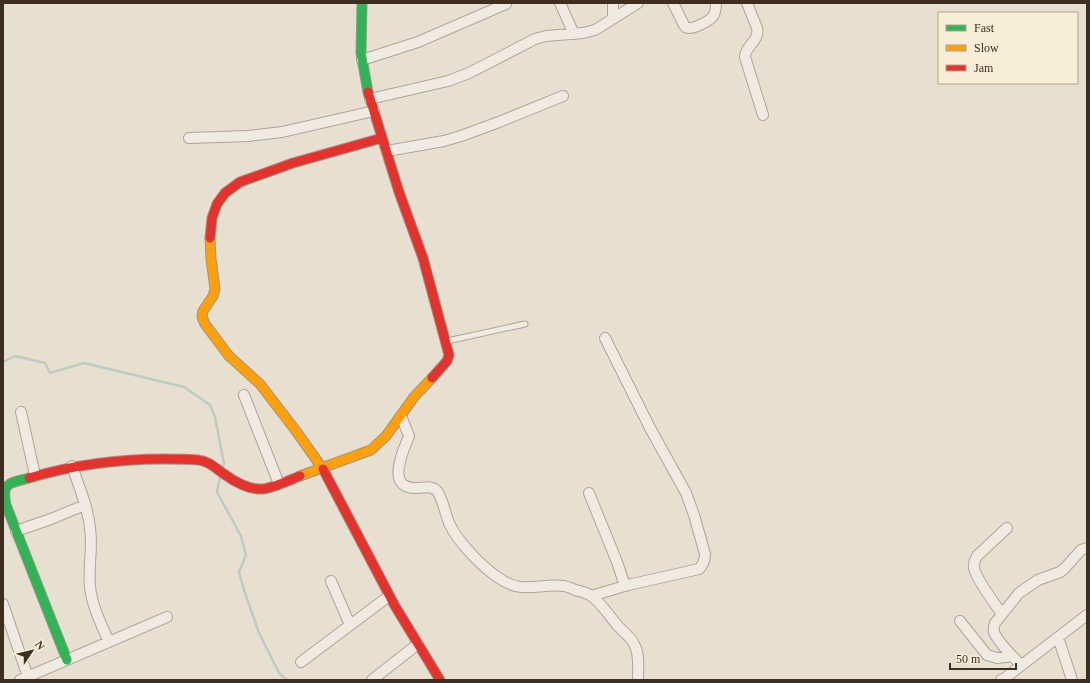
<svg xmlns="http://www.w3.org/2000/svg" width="1090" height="683" font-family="'Times New Roman',serif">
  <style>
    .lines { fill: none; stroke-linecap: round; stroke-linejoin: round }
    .stream { stroke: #bcccc2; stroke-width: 2.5 }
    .lane-casing { stroke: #ada599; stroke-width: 7 }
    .street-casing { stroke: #ada599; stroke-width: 12 }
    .fast-casing { stroke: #9c958a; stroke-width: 11 }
    .slow-casing { stroke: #9c958a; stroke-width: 11 }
    .jam-casing { stroke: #9c958a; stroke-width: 11 }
    .lane { stroke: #efebe3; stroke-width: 5 }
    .street { stroke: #efebe3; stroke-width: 10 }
    .fast { stroke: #30b455; stroke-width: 9 }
    .slow { stroke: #ff9f0a; stroke-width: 9 }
    .jam { stroke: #e5322d; stroke-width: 9 }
  </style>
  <rect width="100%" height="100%" fill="#e7e0d1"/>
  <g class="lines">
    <!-- stream -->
    <path class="stream" d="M 3,362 L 15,356 L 45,363 L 50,373 L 84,363 L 184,387 L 210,405 L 215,417 L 224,464 L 223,466
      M 220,477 L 217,492 L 241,536 L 246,555 L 239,572 L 244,590 L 259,633 L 279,673 L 287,680"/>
    <defs>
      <path id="lane" d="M 447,341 L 525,324"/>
      <path id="street" d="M 560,3 L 574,34
        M 613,3 L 613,19
        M 673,3 L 684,25 C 686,28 686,28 690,28 C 695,28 710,21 713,16 C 716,12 716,7 716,3
        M 747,3 L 757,28 C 760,42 745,45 745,57 L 763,115
        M 362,60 L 418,42 L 506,4
        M 370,99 L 448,81 L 469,73 L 535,39 L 546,36 L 583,33 L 595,30 L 638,3
        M 189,138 L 248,136 L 282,132 L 374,111
        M 387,151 L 444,141 L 461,136 L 499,122 L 563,96
        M 244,395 L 279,484
        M 21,412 L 35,475
        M 401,416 L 409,436 C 403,451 386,487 414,488 C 422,489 431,484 437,491 C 444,501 445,515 450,525 C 458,542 483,568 499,578 C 522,595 539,583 564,586 C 568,587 572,588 575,590 C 580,591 585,592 590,595 C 601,602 609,616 618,626 C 623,632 631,637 634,644 C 640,654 638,669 638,680
        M 72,466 C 79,487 88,507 90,528 C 93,548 88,567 90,587 C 92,606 101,624 109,642
        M 589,493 L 617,562 L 625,586
        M 16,531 L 51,519 L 85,505
        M 331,581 L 350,625
        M 591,596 L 628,585 L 699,569 C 704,564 705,560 705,554 L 694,515 L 686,493 L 650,428 L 605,338
        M 3,604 L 28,677
        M 1002,614 C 995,604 976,579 974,568 C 973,564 975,560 977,556 L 1007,528
        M 960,621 L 987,655 L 997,658 L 1012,656
        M 1058,637 L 1072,680
        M 301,662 L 389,596
        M 1021,665 C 1014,658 997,641 994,632 C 993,629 994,626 995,623 L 1019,593 L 1038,580 L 1060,572 L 1065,568 L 1081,550 L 1087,548
        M 20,680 L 167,617
        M 372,680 L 418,644
        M 1001,680 L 1005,678 L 1087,615"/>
      <path id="fast" d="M 362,3 L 361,53 L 368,92
        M 29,478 C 10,483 1,482 6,505 L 67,660"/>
      <path id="slow" d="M 210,238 L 211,259 L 215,289 L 213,296 L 203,311 L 202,317 L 205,324 L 229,356 L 260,384 L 296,431 L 323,469
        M 300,476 L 371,450 L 386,436 L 414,397 L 432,378"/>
      <path id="jam" d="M 368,92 L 399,192 L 423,258 L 449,355 L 447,361 L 432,378
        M 210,238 L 212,218 L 217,204 L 225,193 L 240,182 L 293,163 L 382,138
        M 323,469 L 395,606 L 440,680
        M 29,478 C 73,465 118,459 164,459 C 175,459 187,459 198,460 C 209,461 215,468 224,474 C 235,482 249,490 263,489 C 273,488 290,480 300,476"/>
    </defs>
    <!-- lane casing -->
    <use href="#lane" class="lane-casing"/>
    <!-- street casing -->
    <use href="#street" class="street-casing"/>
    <!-- fast casing -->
    <use href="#fast" class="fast-casing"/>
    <!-- slow casing -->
    <use href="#slow" class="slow-casing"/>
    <!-- jam casing -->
    <use href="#jam" class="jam-casing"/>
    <!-- lane -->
    <use href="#lane" class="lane"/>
    <!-- street -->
    <use href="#street" class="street"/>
    <!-- fast -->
    <use href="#fast" class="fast"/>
    <!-- slow -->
    <use href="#slow" class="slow"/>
    <!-- jam -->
    <use href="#jam" class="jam"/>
  </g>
  <!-- border -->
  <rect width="1090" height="683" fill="none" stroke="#3d2e20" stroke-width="8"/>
  <!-- legend -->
  <rect x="938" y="12" width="140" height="72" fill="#f7eed8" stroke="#ada18e"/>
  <rect x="946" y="25" width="20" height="6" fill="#30b455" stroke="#ada18e"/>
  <text x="974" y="32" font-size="12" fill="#3d2e20">Fast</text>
  <rect x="946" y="45" width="20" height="6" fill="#ff9f0a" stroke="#ada18e"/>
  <text x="974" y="52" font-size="12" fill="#3d2e20">Slow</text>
  <rect x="946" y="65" width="20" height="6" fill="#e5322d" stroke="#ada18e"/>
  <text x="974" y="72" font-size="12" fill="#3d2e20">Jam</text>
  <!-- north arrow -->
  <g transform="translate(32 651) rotate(55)" stroke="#f7eed8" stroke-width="3" paint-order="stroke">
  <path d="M0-3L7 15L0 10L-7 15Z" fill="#3d2e20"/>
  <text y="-6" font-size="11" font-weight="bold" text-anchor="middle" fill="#3d2e20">N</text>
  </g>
  <!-- scale -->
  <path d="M950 663v6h66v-6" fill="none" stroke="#3d2e20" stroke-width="2"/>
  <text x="956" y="663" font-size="12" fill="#3d2e20" stroke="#f7eed8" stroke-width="3" paint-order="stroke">50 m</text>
</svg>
